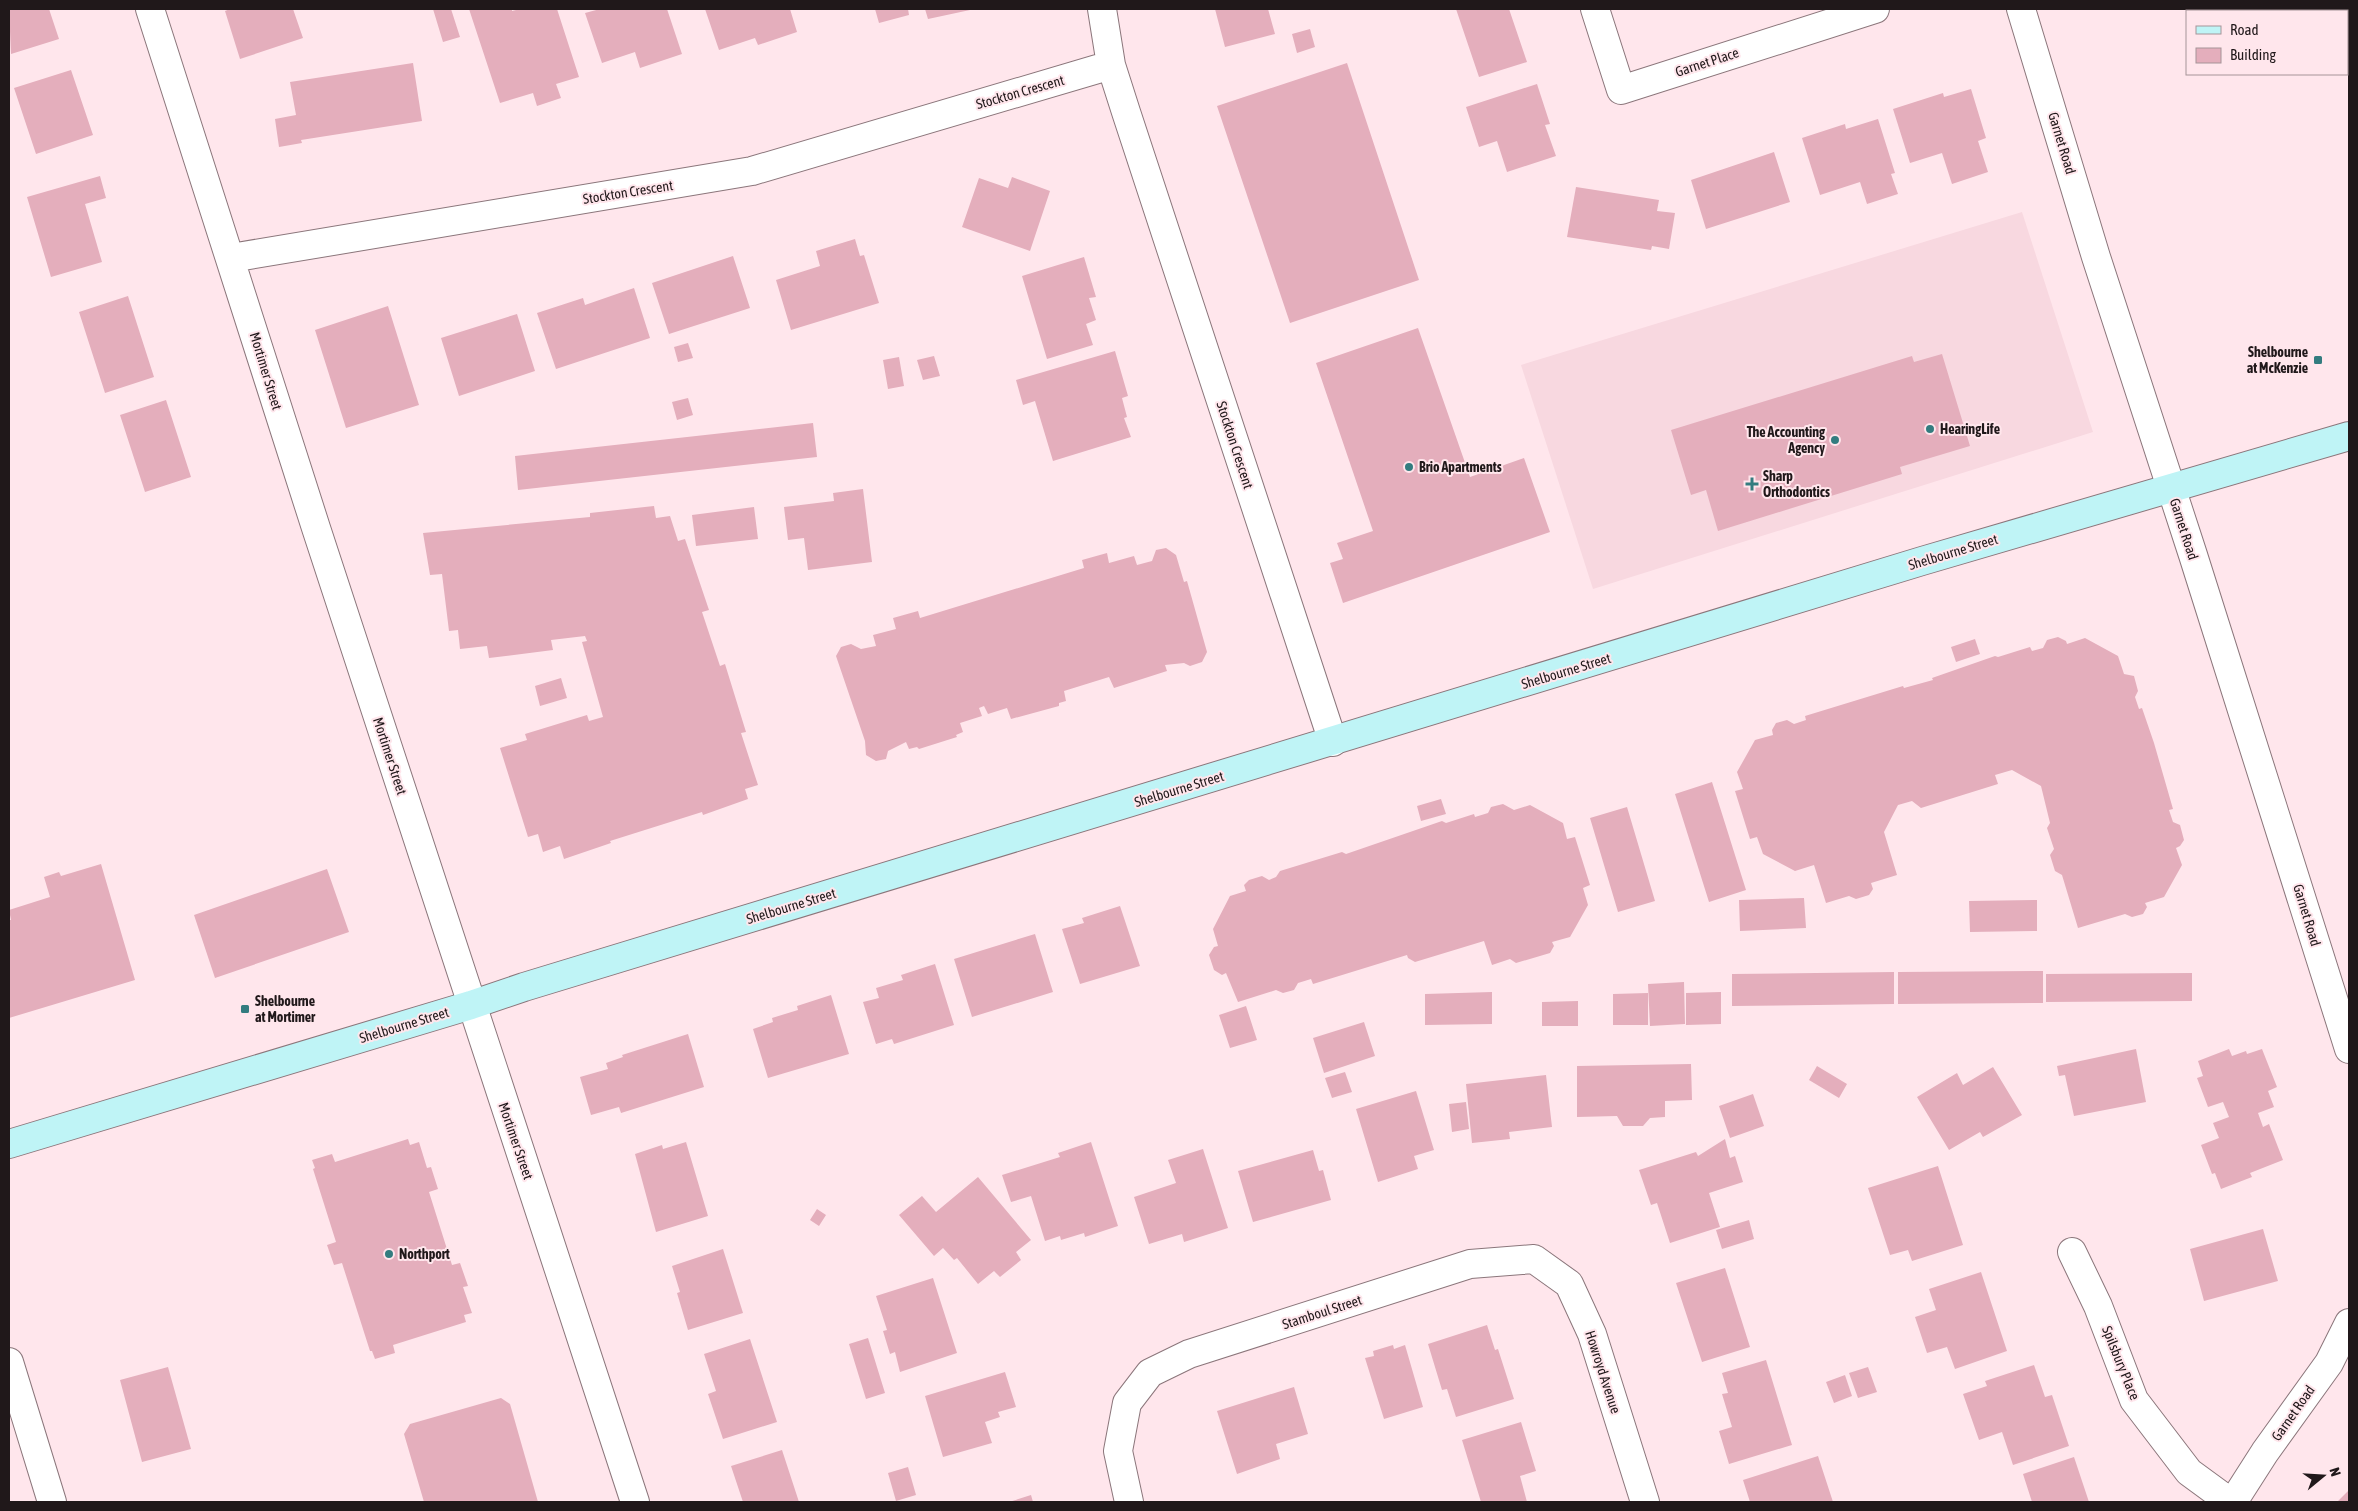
<svg xmlns="http://www.w3.org/2000/svg" width="2358" height="1511" font-family="'Asap Condensed',sans-serif">
  <style>
    .built { fill: #f8d8e0 }
    .building { fill: #e4aebc }
    .lines { fill: none; stroke-linecap: round; stroke-linejoin: round }
    .minor-casing { stroke: #8b767b; stroke-width: 30 }
    .secondary-casing { stroke: #8b767b; stroke-width: 30 }
    .minor { stroke: #fff; stroke-width: 28 }
    .secondary { stroke: #bff4f6; stroke-width: 28 }
    .poi-dot { fill: #337c7f; stroke: #ffe6ec; stroke-width: 2 }
    .labels { text-anchor: middle; dominant-baseline: central; stroke-width: 4; stroke-linejoin: round; paint-order: stroke }
    .street-label { font-size: 14px; fill: #20181a; stroke: #ffe6ec }
    .poi-label { font-size: 14px; font-weight: bold; fill: #20181a; stroke: #ffe6ec; text-anchor: start }
  </style>
  <rect width="100%" height="100%" fill="#ffe6ec"/>
  <!-- built -->
  <path class="built" d="M 2022,212 L 2093,432 L 1593,589 L 1521,365 Z"/>
  <!-- building -->
  <path class="building" d="M 9,9 L 49,9 L 59,39 L 11,54 Z
    M 230,9 L 293,9 L 303,38 L 240,59 L 225,11 Z
    M 433,9 L 451,9 L 460,37 L 443,42 Z
    M 469,9 L 512,9 L 512,11 L 520,9 L 557,9 L 579,77 L 556,84 L 561,98 L 537,106 L 533,93 L 500,103 Z
    M 600,9 L 667,9 L 682,54 L 640,68 L 635,52 L 602,63 L 585,13 Z
    M 705,9 L 790,9 L 797,32 L 758,45 L 755,38 L 719,50 Z
    M 875,9 L 908,9 L 909,15 L 879,23 Z
    M 925,9 L 970,9 L 970,10 L 928,19 Z
    M 1215,9 L 1268,9 L 1275,34 L 1225,47 Z
    M 1456,9 L 1509,9 L 1527,62 L 1479,77 Z
    M 1310,29 L 1315,47 L 1297,53 L 1292,34 Z
    M 413,63 L 422,121 L 301,140 L 302,143 L 279,147 L 275,119 L 296,115 L 290,82 Z
    M 1347,63 L 1419,280 L 1290,323 L 1217,106 Z
    M 71,70 L 93,135 L 36,154 L 14,88 Z
    M 1537,84 L 1550,124 L 1545,125 L 1556,156 L 1507,172 L 1497,141 L 1479,147 L 1466,107 Z
    M 1971,89 L 1986,138 L 1978,141 L 1988,172 L 1952,184 L 1942,153 L 1910,163 L 1893,109 L 1943,93 L 1944,97 Z
    M 1878,119 L 1895,173 L 1891,174 L 1898,194 L 1867,204 L 1860,182 L 1820,195 L 1802,138 L 1845,124 L 1846,129 Z
    M 1774,152 L 1790,202 L 1706,229 L 1691,180 Z
    M 100,176 L 106,198 L 85,204 L 102,262 L 51,277 L 27,197 Z
    M 1012,177 L 1050,191 L 1030,251 L 962,227 L 979,178 L 1008,188 Z
    M 1576,187 L 1659,200 L 1657,211 L 1675,213 L 1669,249 L 1652,246 L 1651,250 L 1567,237 Z
    M 855,239 L 860,256 L 864,255 L 879,303 L 791,330 L 776,280 L 820,266 L 816,251 Z
    M 733,256 L 750,308 L 669,334 L 652,283 Z
    M 1084,257 L 1096,297 L 1089,298 L 1096,320 L 1086,324 L 1093,345 L 1047,359 L 1022,276 Z
    M 634,288 L 650,338 L 556,369 L 537,313 L 583,298 L 585,305 Z
    M 128,296 L 154,377 L 105,393 L 79,312 Z
    M 388,306 L 419,405 L 346,428 L 315,330 Z
    M 517,314 L 535,371 L 459,396 L 441,338 Z
    M 1418,328 L 1470,477 L 1524,458 L 1550,532 L 1343,603 L 1330,563 L 1343,559 L 1337,543 L 1373,531 L 1316,363 Z
    M 688,343 L 693,358 L 678,362 L 674,347 Z
    M 1115,351 L 1128,396 L 1122,398 L 1127,417 L 1124,418 L 1131,437 L 1053,461 L 1035,401 L 1023,405 L 1016,380 Z
    M 1942,354 L 1970,446 L 1900,467 L 1902,474 L 1718,531 L 1706,490 L 1691,495 L 1671,430 L 1912,356 L 1914,362 Z
    M 934,356 L 940,376 L 923,380 L 917,360 Z
    M 899,357 L 904,386 L 888,389 L 883,360 Z
    M 688,398 L 693,415 L 677,420 L 672,402 Z
    M 166,400 L 191,477 L 145,492 L 120,415 Z
    M 813,423 L 817,457 L 518,490 L 515,456 Z
    M 863,489 L 872,562 L 808,570 L 804,538 L 788,540 L 784,507 L 834,501 L 833,493 Z
    M 654,506 L 656,518 L 670,516 L 678,541 L 685,539 L 709,610 L 702,612 L 720,666 L 725,664 L 746,732 L 741,733 L 758,785 L 745,789 L 748,799 L 703,815 L 702,812 L 610,841 L 611,843 L 564,859 L 560,846 L 543,852 L 538,834 L 528,837 L 500,748 L 527,740 L 525,734 L 587,715 L 589,721 L 603,717 L 582,642 L 587,641 L 585,636 L 551,640 L 553,650 L 489,658 L 487,646 L 460,649 L 458,630 L 449,631 L 442,574 L 430,575 L 423,533 L 590,517 L 590,513 Z
    M 754,507 L 758,539 L 696,546 L 692,515 Z
    M 1166,548 L 1176,555 L 1184,582 L 1187,581 L 1207,652 L 1202,662 L 1190,666 L 1184,663 L 1165,665 L 1167,671 L 1114,688 L 1109,677 L 1064,691 L 1066,701 L 1059,703 L 1059,706 L 1011,719 L 1007,708 L 988,714 L 984,706 L 979,708 L 982,716 L 960,723 L 963,732 L 956,735 L 957,737 L 919,749 L 917,747 L 909,749 L 906,742 L 888,751 L 886,759 L 876,761 L 866,755 L 865,741 L 836,656 L 841,647 L 851,644 L 861,649 L 876,646 L 873,635 L 896,629 L 893,618 L 918,611 L 920,618 L 1084,568 L 1082,560 L 1107,553 L 1109,563 L 1134,556 L 1137,565 L 1152,561 L 1156,550 Z
    M 2058,637 L 2066,641 L 2067,644 L 2085,638 L 2118,656 L 2124,674 L 2134,676 L 2138,691 L 2135,697 L 2139,709 L 2142,708 L 2154,743 L 2173,809 L 2169,810 L 2173,822 L 2180,825 L 2184,840 L 2180,846 L 2176,848 L 2182,865 L 2164,897 L 2145,903 L 2147,907 L 2143,914 L 2132,917 L 2125,914 L 2078,928 L 2062,875 L 2055,871 L 2050,855 L 2054,849 L 2047,828 L 2050,823 L 2041,786 L 2012,770 L 1995,775 L 1998,784 L 1921,808 L 1912,801 L 1898,805 L 1884,832 L 1897,875 L 1871,883 L 1873,889 L 1869,895 L 1856,899 L 1849,896 L 1826,903 L 1814,865 L 1795,871 L 1763,854 L 1757,837 L 1750,839 L 1735,791 L 1743,789 L 1737,772 L 1755,740 L 1773,735 L 1772,730 L 1776,723 L 1787,720 L 1794,724 L 1806,720 L 1805,716 L 1903,686 L 1904,688 L 1933,680 L 1932,678 L 1995,656 L 1998,657 L 2030,647 L 2032,651 L 2043,648 L 2047,640 Z
    M 1975,639 L 1980,654 L 1956,662 L 1951,647 Z
    M 561,678 L 567,698 L 540,706 L 535,686 Z
    M 1712,782 L 1746,890 L 1709,902 L 1675,794 Z
    M 1441,799 L 1446,814 L 1421,821 L 1417,806 Z
    M 1503,804 L 1514,810 L 1530,805 L 1563,823 L 1567,839 L 1575,837 L 1590,885 L 1583,888 L 1588,905 L 1570,937 L 1552,942 L 1554,946 L 1550,953 L 1516,963 L 1510,959 L 1492,965 L 1484,941 L 1415,962 L 1408,958 L 1407,955 L 1313,984 L 1311,979 L 1298,983 L 1294,990 L 1283,993 L 1276,990 L 1238,1002 L 1226,973 L 1222,975 L 1214,970 L 1209,955 L 1214,947 L 1218,946 L 1213,929 L 1230,896 L 1246,891 L 1244,885 L 1249,880 L 1262,876 L 1269,880 L 1276,877 L 1280,871 L 1342,852 L 1346,854 L 1442,821 L 1446,823 L 1474,814 L 1475,817 L 1488,813 L 1491,807 Z
    M 1627,807 L 1655,901 L 1618,912 L 1590,818 Z
    M 101,864 L 135,980 L 9,1018 L 9,920 L 11,920 L 9,910 L 50,897 L 44,877 L 59,872 L 61,876 Z
    M 327,869 L 349,932 L 215,978 L 194,915 Z
    M 1804,898 L 1806,928 L 1740,931 L 1739,900 Z
    M 2037,900 L 2037,931 L 1970,932 L 1969,901 Z
    M 1120,906 L 1140,966 L 1080,984 L 1062,929 L 1084,923 L 1082,918 Z
    M 1035,934 L 1053,992 L 972,1017 L 954,959 Z
    M 935,964 L 954,1025 L 894,1044 L 892,1039 L 876,1044 L 863,1002 L 879,998 L 876,988 L 903,980 L 901,975 Z
    M 2043,971 L 2043,1003 L 1898,1004 L 1898,972 Z
    M 1894,972 L 1894,1004 L 1732,1006 L 1732,974 Z
    M 2192,973 L 2192,1001 L 2046,1002 L 2046,974 Z
    M 1684,982 L 1685,1024 L 1650,1026 L 1648,984 Z
    M 1492,992 L 1492,1024 L 1425,1025 L 1425,994 Z
    M 1721,992 L 1721,1024 L 1686,1025 L 1686,993 Z
    M 1648,993 L 1648,1025 L 1613,1025 L 1613,994 Z
    M 831,995 L 849,1054 L 768,1078 L 753,1029 L 773,1022 L 772,1018 L 798,1010 L 797,1006 Z
    M 1578,1001 L 1578,1026 L 1542,1026 L 1542,1002 Z
    M 1246,1006 L 1257,1040 L 1230,1048 L 1219,1015 Z
    M 1364,1022 L 1375,1056 L 1324,1073 L 1313,1038 Z
    M 688,1034 L 704,1087 L 621,1113 L 619,1107 L 591,1115 L 580,1077 L 608,1069 L 606,1063 L 623,1057 L 622,1055 Z
    M 2136,1049 L 2146,1102 L 2074,1116 L 2065,1075 L 2059,1076 L 2057,1066 Z
    M 2229,1049 L 2232,1056 L 2246,1051 L 2247,1054 L 2262,1049 L 2277,1087 L 2268,1091 L 2274,1107 L 2258,1113 L 2263,1127 L 2269,1124 L 2283,1160 L 2250,1173 L 2252,1177 L 2221,1189 L 2215,1173 L 2212,1174 L 2201,1145 L 2219,1138 L 2213,1123 L 2229,1117 L 2223,1102 L 2208,1107 L 2197,1078 L 2203,1076 L 2198,1061 Z
    M 1691,1064 L 1692,1100 L 1665,1101 L 1665,1117 L 1650,1118 L 1643,1126 L 1623,1126 L 1617,1116 L 1577,1117 L 1577,1066 Z
    M 1817,1066 L 1847,1084 L 1839,1098 L 1809,1080 Z
    M 1993,1067 L 2022,1115 L 1983,1137 L 1980,1132 L 1949,1150 L 1917,1097 L 1957,1073 L 1963,1085 Z
    M 1345,1072 L 1352,1092 L 1332,1098 L 1325,1078 Z
    M 1546,1075 L 1552,1127 L 1509,1132 L 1510,1139 L 1472,1143 L 1466,1084 Z
    M 1416,1091 L 1434,1150 L 1414,1156 L 1418,1169 L 1378,1182 L 1356,1109 Z
    M 1753,1094 L 1764,1126 L 1730,1138 L 1719,1106 Z
    M 1466,1102 L 1469,1129 L 1452,1132 L 1449,1104 Z
    M 408,1139 L 410,1145 L 419,1142 L 427,1168 L 431,1167 L 438,1189 L 429,1192 L 452,1265 L 460,1263 L 468,1286 L 463,1287 L 472,1313 L 464,1315 L 466,1322 L 393,1345 L 395,1353 L 375,1359 L 372,1351 L 370,1351 L 342,1263 L 334,1265 L 327,1245 L 336,1242 L 313,1169 L 315,1168 L 312,1160 L 332,1154 L 335,1162 Z
    M 1725,1139 L 1730,1158 L 1735,1156 L 1743,1182 L 1709,1193 L 1720,1227 L 1670,1243 L 1657,1203 L 1651,1205 L 1639,1170 L 1696,1152 L 1698,1156 Z
    M 686,1142 L 708,1216 L 656,1232 L 635,1154 L 662,1145 L 663,1149 Z
    M 1091,1142 L 1118,1226 L 1085,1237 L 1084,1233 L 1061,1240 L 1060,1236 L 1045,1241 L 1031,1196 L 1011,1202 L 1002,1175 L 1060,1157 L 1058,1153 Z
    M 1203,1149 L 1228,1228 L 1184,1242 L 1182,1234 L 1149,1244 L 1134,1197 L 1176,1183 L 1168,1160 Z
    M 1313,1150 L 1319,1171 L 1323,1170 L 1331,1200 L 1253,1222 L 1238,1171 Z
    M 1938,1166 L 1963,1245 L 1912,1261 L 1908,1250 L 1890,1255 L 1868,1188 Z
    M 978,1177 L 1031,1240 L 1016,1252 L 1021,1260 L 1000,1277 L 994,1271 L 978,1284 L 957,1258 L 954,1260 L 943,1248 L 934,1256 L 899,1215 L 922,1196 L 936,1212 Z
    M 817,1209 L 826,1215 L 819,1226 L 810,1220 Z
    M 1749,1220 L 1754,1239 L 1722,1249 L 1716,1230 Z
    M 2263,1229 L 2278,1281 L 2204,1301 L 2190,1249 Z
    M 723,1249 L 743,1313 L 688,1330 L 677,1293 L 680,1292 L 672,1266 Z
    M 1725,1268 L 1750,1347 L 1702,1362 L 1676,1283 Z
    M 1981,1272 L 2007,1351 L 1955,1369 L 1947,1347 L 1927,1353 L 1915,1317 L 1936,1310 L 1929,1289 Z
    M 933,1278 L 957,1353 L 900,1372 L 895,1352 L 890,1354 L 883,1331 L 887,1330 L 876,1296 Z
    M 1487,1325 L 1495,1350 L 1498,1349 L 1514,1399 L 1456,1417 L 1447,1389 L 1442,1390 L 1428,1344 Z
    M 868,1338 L 885,1393 L 866,1399 L 849,1344 Z
    M 750,1339 L 777,1422 L 723,1439 L 708,1394 L 716,1391 L 704,1354 Z
    M 1393,1345 L 1394,1349 L 1405,1345 L 1423,1407 L 1384,1419 L 1365,1358 L 1374,1356 L 1373,1351 Z
    M 1766,1360 L 1792,1445 L 1729,1464 L 1719,1431 L 1732,1427 L 1722,1394 L 1728,1393 L 1722,1373 Z
    M 2034,1365 L 2045,1397 L 2052,1395 L 2069,1446 L 2013,1465 L 2002,1432 L 1979,1440 L 1963,1394 L 1987,1386 L 1985,1381 Z
    M 168,1367 L 191,1449 L 142,1462 L 120,1380 Z
    M 1868,1367 L 1877,1392 L 1858,1398 L 1849,1373 Z
    M 1005,1372 L 1016,1407 L 998,1412 L 1000,1417 L 985,1422 L 992,1443 L 943,1457 L 925,1396 Z
    M 1845,1375 L 1852,1396 L 1834,1403 L 1826,1382 Z
    M 1294,1387 L 1308,1434 L 1276,1444 L 1280,1459 L 1237,1474 L 1217,1411 Z
    M 501,1398 L 510,1404 L 538,1502 L 424,1502 L 404,1434 L 410,1424 Z
    M 1521,1422 L 1536,1471 L 1520,1476 L 1527,1502 L 1481,1502 L 1462,1440 Z
    M 782,1450 L 799,1502 L 743,1502 L 731,1466 Z
    M 1818,1456 L 1833,1502 L 1750,1502 L 1743,1480 Z
    M 2074,1457 L 2089,1502 L 2032,1502 L 2023,1474 Z
    M 908,1467 L 916,1495 L 896,1501 L 888,1473 Z
    M 2349,1490 L 2349,1502 L 2337,1502 Z
    M 1031,1495 L 1033,1502 L 1009,1502 Z"/>
  <g class="lines">
    <defs>
      <path id="minor" d="M 150,9 L 316,528 L 635,1502
        M 1102,9 L 1111,65 L 1126,112 L 1333,742
        M 1595,9 L 1621,90 L 1875,9
        M 2021,9 L 2096,257 L 2193,555 L 2349,1049
        M 231,258 L 752,171 L 1111,65
        M 2072,1252 L 2098,1306 L 2134,1400 L 2189,1472 L 2230,1502
        M 9,1362 L 52,1502
        M 1129,1502 L 1118,1451 L 1127,1403 L 1150,1373 L 1189,1354 L 1470,1264 L 1534,1259 L 1569,1284 L 1592,1334 L 1645,1502
        M 2233,1502 L 2265,1452 L 2329,1363 L 2349,1323"/>
      <path id="secondary" d="M 9,1144 L 471,1005 L 524,987 L 1922,561 L 2349,436"/>
    </defs>
    <!-- minor casing -->
    <use href="#minor" class="minor-casing"/>
    <!-- secondary casing -->
    <use href="#secondary" class="secondary-casing"/>
    <!-- minor -->
    <use href="#minor" class="minor"/>
    <!-- secondary -->
    <use href="#secondary" class="secondary"/>
  </g>
  <!-- markers -->
  <g class="poi-dot">
    <rect x="2313" y="355" width="10" height="10" rx="2.5"/>
    <circle cx="1930" cy="429" r="5"/>
    <circle cx="1835" cy="440" r="5"/>
    <circle cx="1409" cy="467" r="5"/>
    <path d="M1749.5 476.5h5v5h5v5h-5v5h-5v-5h-5v-5h5z"/>
    <rect x="240" y="1004" width="10" height="10" rx="2.5"/>
    <circle cx="389" cy="1254" r="5"/>
  </g>
  <g class="labels">
    <!-- street labels -->
    <g class="street-label">
      <text transform="translate(1707 62) rotate(-18)">Garnet Place</text>
      <text transform="translate(1020 92) rotate(-16)">Stockton Crescent</text>
      <text transform="translate(2062 143) rotate(73)">Garnet Road</text>
      <text transform="translate(628 192) rotate(-9)">Stockton Crescent</text>
      <text transform="translate(266 371) rotate(73)">Mortimer Street</text>
      <text transform="translate(1235 445) rotate(72)">Stockton Crescent</text>
      <text transform="translate(2184 529) rotate(72)">Garnet Road</text>
      <text transform="translate(1953 552) rotate(-17)">Shelbourne Street</text>
      <text transform="translate(1566 671) rotate(-17)">Shelbourne Street</text>
      <text transform="translate(390 756) rotate(72)">Mortimer Street</text>
      <text transform="translate(1179 789) rotate(-17)">Shelbourne Street</text>
      <text transform="translate(791 906) rotate(-17)">Shelbourne Street</text>
      <text transform="translate(2307 915) rotate(73)">Garnet Road</text>
      <text transform="translate(404 1025) rotate(-17)">Shelbourne Street</text>
      <text transform="translate(516 1141) rotate(71)">Mortimer Street</text>
      <text transform="translate(1322 1312) rotate(-18)">Stamboul Street</text>
      <text transform="translate(2121 1363) rotate(68)">Spilsbury Place</text>
      <text transform="translate(1603 1372) rotate(72)">Howroyd Avenue</text>
      <text transform="translate(2293 1413) rotate(-55)">Garnet Road</text>
    </g>
    <!-- poi labels -->
    <g class="poi-label">
      <text x="2308" y="352" text-anchor="end">Shelbourne<tspan x="2308" dy="16">at McKenzie</tspan></text>
      <text x="1940" y="429">HearingLife</text>
      <text x="1825" y="432" text-anchor="end">The Accounting<tspan x="1825" dy="16">Agency</tspan></text>
      <text x="1419" y="467">Brio Apartments</text>
      <text x="1763" y="476">Sharp<tspan x="1763" dy="16">Orthodontics</tspan></text>
      <text x="255" y="1001">Shelbourne<tspan x="255" dy="16">at Mortimer</tspan></text>
      <text x="399" y="1254">Northport</text>
    </g>
  </g>
  <!-- border -->
  <rect width="2358" height="1511" fill="none" stroke="#20181a" stroke-width="20"/>
  <!-- legend -->
  <rect x="2186" y="10" width="162" height="65" fill="#ffe6ec" stroke="#a69498"/>
  <rect x="2196" y="26" width="25" height="8" fill="#bff4f6" stroke="#a69498"/>
  <text x="2230" y="35" font-size="15" fill="#20181a">Road</text>
  <rect x="2196" y="48" width="25" height="15" fill="#e4aebc" stroke="#a69498"/>
  <text x="2230" y="60" font-size="15" fill="#20181a">Building</text>
  <!-- north arrow -->
  <g transform="translate(2323 1476) rotate(72)" stroke="#ffe6ec" stroke-width="4" paint-order="stroke">
  <path d="M0-4L9 19L0 12L-9 19Z" fill="#20181a"/>
  <text y="-8" font-size="14" font-weight="bold" text-anchor="middle" fill="#20181a">N</text>
  </g>
</svg>
